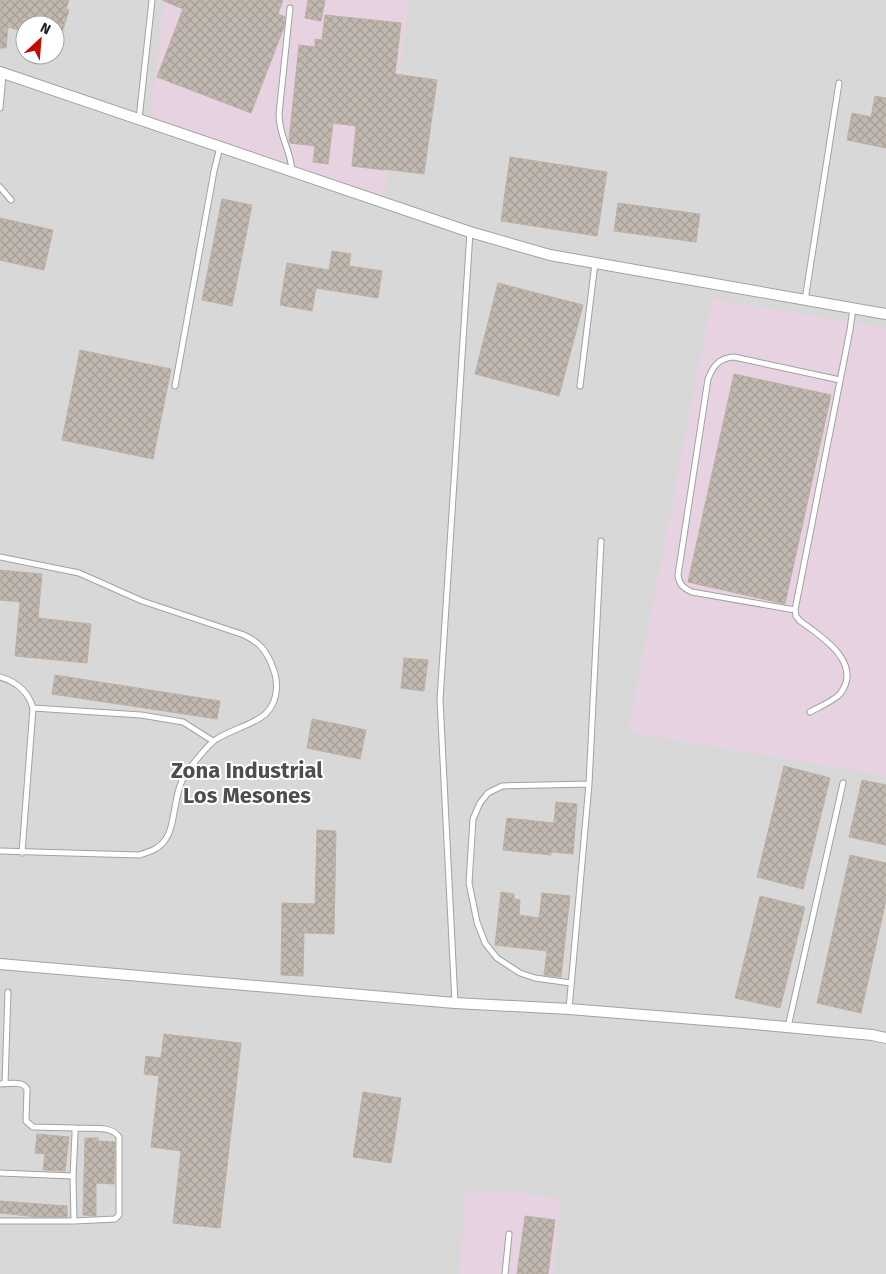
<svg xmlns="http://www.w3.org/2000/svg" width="886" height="1274" font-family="'Fira Sans',sans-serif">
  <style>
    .residential { fill: #d9d8d8; fill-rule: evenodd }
    .industrial { fill: #e6d2e1 }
    .building { fill: url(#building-cross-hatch); stroke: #beb0a3 }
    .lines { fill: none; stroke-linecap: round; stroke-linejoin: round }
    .service-casing { stroke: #a2a2a2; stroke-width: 7 }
    .minor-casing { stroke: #a2a2a2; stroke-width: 12 }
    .service { stroke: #fff; stroke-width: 5 }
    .minor { stroke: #fff; stroke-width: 10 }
    .labels { text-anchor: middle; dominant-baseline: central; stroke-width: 4; stroke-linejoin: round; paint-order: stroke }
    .district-label { font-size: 22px; font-weight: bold; fill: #4e4e4e; stroke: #fff }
  </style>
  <defs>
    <pattern id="building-cross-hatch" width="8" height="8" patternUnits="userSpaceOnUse" patternTransform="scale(1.25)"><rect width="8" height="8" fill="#c1b8b0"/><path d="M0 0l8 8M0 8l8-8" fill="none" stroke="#a59e97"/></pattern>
  </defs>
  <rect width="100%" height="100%" fill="#ede9e0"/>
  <!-- residential -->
  <path class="residential" d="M 0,0 L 886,0 L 886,1274 L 0,1274 ZM 25,25 L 55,25 L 55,55 L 25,55 Z"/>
  <!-- industrial -->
  <path class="industrial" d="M 164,0 L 409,0 L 384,200 L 150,121 Z
    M 712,299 L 886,328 L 886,776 L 628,732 Z
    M 466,1189 L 560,1198 L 554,1274 L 459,1274 Z"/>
  <!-- building -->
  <path class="building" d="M 0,0 L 69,0 L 66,9 L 69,10 L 57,49 L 55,49 L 55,25 L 25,25 L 25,32 L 8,27 L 6,48 L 0,48 Z
    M 162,0 L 283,0 L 278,14 L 285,17 L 284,27 L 251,113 L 157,77 L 183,9 Z
    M 308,0 L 325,0 L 321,21 L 305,18 Z
    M 325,15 L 401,23 L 395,74 L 437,80 L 424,174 L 384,169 L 384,170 L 352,166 L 356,126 L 333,123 L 328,164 L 313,162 L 315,146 L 290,143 L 289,140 L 299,45 L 315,47 L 315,39 L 322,40 Z
    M 875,96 L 886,98 L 886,148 L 847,140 L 852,113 L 871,117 Z
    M 510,157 L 607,172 L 597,236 L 501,221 Z
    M 222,199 L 252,205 L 232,306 L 202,300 Z
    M 618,203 L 700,214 L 696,242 L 614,231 Z
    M 0,218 L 53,230 L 44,270 L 0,260 Z
    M 332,251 L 351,254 L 349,266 L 382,271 L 378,298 L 316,288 L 312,311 L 280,305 L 287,263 L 329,270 Z
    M 498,283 L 583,305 L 559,396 L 475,374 Z
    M 80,350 L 171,369 L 153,459 L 62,440 Z
    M 734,374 L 831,395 L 785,604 L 688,582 Z
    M 0,570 L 42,574 L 38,618 L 91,624 L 87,663 L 15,656 L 20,602 L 0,600 Z
    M 404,658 L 428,660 L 424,691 L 401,688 Z
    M 55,675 L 220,701 L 217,719 L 52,694 Z
    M 312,719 L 366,730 L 360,759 L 307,748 Z
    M 784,766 L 830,778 L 803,889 L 757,877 Z
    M 862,780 L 886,785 L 886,845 L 849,837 Z
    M 556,802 L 577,804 L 573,854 L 551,852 L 551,855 L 503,850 L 507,818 L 554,823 Z
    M 317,830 L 336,831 L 334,934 L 304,933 L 303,976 L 281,975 L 282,903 L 315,904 Z
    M 850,855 L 886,863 L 886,900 L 861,1013 L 817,1003 Z
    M 501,892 L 514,894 L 514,899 L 520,900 L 519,915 L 539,918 L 542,893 L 570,896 L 561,977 L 544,975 L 547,951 L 495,945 Z
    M 760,896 L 805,907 L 780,1008 L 735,998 Z
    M 164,1034 L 241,1043 L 220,1228 L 173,1223 L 181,1151 L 151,1147 L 159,1076 L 144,1074 L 146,1056 L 161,1058 Z
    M 363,1092 L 401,1098 L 391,1163 L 353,1157 Z
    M 37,1134 L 69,1137 L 65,1171 L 43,1170 L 45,1154 L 35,1153 Z
    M 85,1138 L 98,1138 L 98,1141 L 115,1142 L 114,1184 L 96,1183 L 96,1216 L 83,1215 Z
    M 0,1201 L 67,1206 L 67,1217 L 37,1217 L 0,1213 Z
    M 525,1216 L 555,1220 L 548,1274 L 517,1274 Z"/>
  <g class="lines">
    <defs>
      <path id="service" d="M 290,8 L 279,114 C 279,137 291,150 292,171
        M 0,108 L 3,74
        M 139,119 L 152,0
        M 0,187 L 11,200
        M 805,300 L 839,83
        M 175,386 L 214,171 L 220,147
        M 580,386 L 595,263
        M 0,557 L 79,573 L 142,601 L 244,635 C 259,642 267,651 273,668 C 280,685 277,708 260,718 C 245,727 229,731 215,740 C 207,746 191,766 185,775 C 173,794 176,826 165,840 C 159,849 149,852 139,855 L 0,851
        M 795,610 L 692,592 C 683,588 679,584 678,575 L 708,379 C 713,366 719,358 734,357 L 840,380
        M 0,677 C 17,682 28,691 33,708 L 22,853
        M 33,708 L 141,715 L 183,722 L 213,741
        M 810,712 C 817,708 835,700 840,694 C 864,663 821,636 800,621 L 796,616 L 795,610 L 850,330 L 853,308
        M 571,983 L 535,978 L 520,973 L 497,958 L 485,943 L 477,922 L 469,883 L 473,819 L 480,803 L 488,793 L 502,786 L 589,784
        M 455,1003 L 440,700 L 470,232
        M 569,1009 L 589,784 L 601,541
        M 788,1027 L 843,783
        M 0,1084 C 9,1084 22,1080 27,1089 L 26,1121 L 33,1127 L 75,1128 L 75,1134 L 73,1176 L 74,1221 L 0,1221
        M 5,1084 L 8,992
        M 0,1173 L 73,1176
        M 74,1221 L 115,1219 L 119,1215 L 119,1137 C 112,1125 88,1129 75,1128
        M 505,1274 L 509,1234"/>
      <path id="minor" d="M 0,72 L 470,232 L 550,255 L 886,314
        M 0,964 L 455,1003 L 569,1009 L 743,1023 L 872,1035 L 886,1038"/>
    </defs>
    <!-- service casing -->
    <use href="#service" class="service-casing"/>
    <!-- minor casing -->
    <use href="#minor" class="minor-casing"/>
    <!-- service -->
    <use href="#service" class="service"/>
    <!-- minor -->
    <use href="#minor" class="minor"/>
  </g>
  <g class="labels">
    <!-- district labels -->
    <g class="district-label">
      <text x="247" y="770">Zona Industrial<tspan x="247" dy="25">Los Mesones</tspan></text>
    </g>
  </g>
  <!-- north arrow -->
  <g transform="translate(40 40) rotate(26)"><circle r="24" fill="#ffffff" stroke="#a4a4a4"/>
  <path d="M0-4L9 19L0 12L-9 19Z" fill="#c30b03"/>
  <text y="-8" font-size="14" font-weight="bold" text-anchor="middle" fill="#1b1b1b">N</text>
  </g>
</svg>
